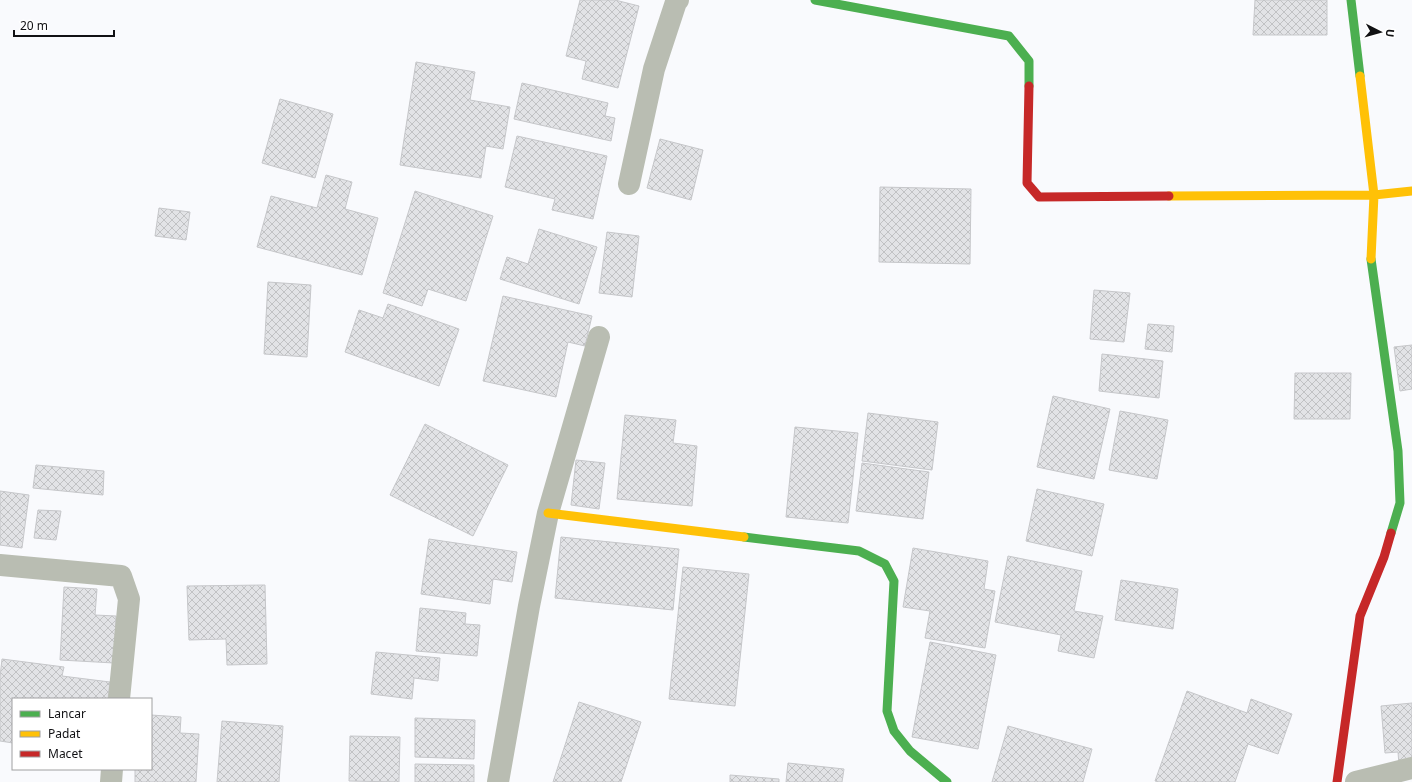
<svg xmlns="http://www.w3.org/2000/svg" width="1412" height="782" font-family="'Noto Sans',sans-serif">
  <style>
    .building { fill: url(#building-cross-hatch); stroke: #c6c7ca }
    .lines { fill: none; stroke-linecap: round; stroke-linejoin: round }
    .street { stroke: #b9bdb2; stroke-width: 22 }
    .fast { stroke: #4caf50; stroke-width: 9 }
    .slow { stroke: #ffc107; stroke-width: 9 }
    .jam { stroke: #c62828; stroke-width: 9 }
  </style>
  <defs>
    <pattern id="building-cross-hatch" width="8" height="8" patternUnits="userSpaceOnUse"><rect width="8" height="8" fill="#e2e3e6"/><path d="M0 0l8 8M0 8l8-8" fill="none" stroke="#c1c2c4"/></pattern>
  </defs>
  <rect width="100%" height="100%" fill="#f9fafd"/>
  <!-- building -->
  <path class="building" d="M 580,0 L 615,0 L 639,6 L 618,88 L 582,79 L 586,61 L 566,56 Z
    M 1255,0 L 1327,0 L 1327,35 L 1253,35 Z
    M 416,62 L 475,72 L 470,100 L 510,107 L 503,149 L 486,146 L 481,178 L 400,165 Z
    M 522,83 L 608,103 L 605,116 L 615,118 L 611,141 L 514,119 Z
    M 280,99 L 333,114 L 315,178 L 262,163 Z
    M 517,136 L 607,156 L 593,219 L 552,210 L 555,199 L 505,187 Z
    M 660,139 L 703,150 L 691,200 L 647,188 Z
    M 326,175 L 352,182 L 345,209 L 378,218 L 362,275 L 257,247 L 271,196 L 317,208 Z
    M 880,187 L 971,189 L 970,264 L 879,262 Z
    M 415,191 L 493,216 L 466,301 L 428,289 L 422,306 L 383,293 Z
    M 159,208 L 190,212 L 186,240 L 155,236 Z
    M 539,229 L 597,247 L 579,304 L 500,279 L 507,257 L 528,264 Z
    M 607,232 L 639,236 L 632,297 L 599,293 Z
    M 268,282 L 311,285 L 307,357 L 264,354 Z
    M 1094,290 L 1130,293 L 1124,342 L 1090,339 Z
    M 503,296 L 592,316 L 585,346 L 568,342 L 556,397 L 483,381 Z
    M 388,304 L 459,329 L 439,386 L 345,352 L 359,310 L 383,318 Z
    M 1148,324 L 1174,326 L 1172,352 L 1145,349 Z
    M 1412,345 L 1412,389 L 1400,391 L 1394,347 Z
    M 1102,354 L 1163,361 L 1159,398 L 1099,391 Z
    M 1295,373 L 1351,373 L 1350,419 L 1294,419 Z
    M 1053,396 L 1110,409 L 1094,479 L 1037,467 Z
    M 1120,411 L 1168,420 L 1157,479 L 1109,470 Z
    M 868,413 L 938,422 L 932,470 L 862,461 Z
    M 625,415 L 676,420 L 673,443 L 697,446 L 692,506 L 617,499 Z
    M 425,424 L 508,465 L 473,536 L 390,495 Z
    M 795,427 L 858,433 L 848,523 L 786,517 Z
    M 576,460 L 605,463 L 599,509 L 571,505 Z
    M 862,463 L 929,472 L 923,519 L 856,511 Z
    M 36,465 L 104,471 L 103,495 L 33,488 Z
    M 1037,489 L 1104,504 L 1092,556 L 1026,541 Z
    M 0,491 L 29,495 L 22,548 L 0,545 Z
    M 38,510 L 61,511 L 56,540 L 34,538 Z
    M 561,537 L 679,549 L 673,610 L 555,598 Z
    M 429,539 L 517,552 L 512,582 L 493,579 L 490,604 L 421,594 Z
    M 913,548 L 988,561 L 984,589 L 995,591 L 985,648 L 925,638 L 930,611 L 903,607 Z
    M 1008,556 L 1082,571 L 1074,611 L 1103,616 L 1094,658 L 1058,651 L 1061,635 L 995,622 Z
    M 683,567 L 749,574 L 735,706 L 669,699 Z
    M 1121,580 L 1178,589 L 1173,629 L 1115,620 Z
    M 265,585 L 267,664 L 227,665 L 226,639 L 189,640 L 187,586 Z
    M 64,587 L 97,589 L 95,615 L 116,616 L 114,663 L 60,660 Z
    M 420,608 L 466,613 L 465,624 L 480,625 L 477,656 L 416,651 Z
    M 930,642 L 996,655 L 978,749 L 912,737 Z
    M 376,652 L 440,658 L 438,681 L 414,678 L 412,699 L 371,694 Z
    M 2,659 L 64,667 L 62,676 L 110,682 L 108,699 L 13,699 L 13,743 L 0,741 L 0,677 Z
    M 1187,691 L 1247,713 L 1251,699 L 1292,714 L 1278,754 L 1248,744 L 1235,782 L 1159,782 L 1155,781 Z
    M 579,702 L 641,722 L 621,782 L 553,782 Z
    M 1412,703 L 1412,764 L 1399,765 L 1398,752 L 1385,753 L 1381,706 Z
    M 151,715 L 181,717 L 180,733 L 199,734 L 196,782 L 135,782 L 135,769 L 151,769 Z
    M 415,718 L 475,720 L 474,759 L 415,757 Z
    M 222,721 L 283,726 L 279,782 L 217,782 Z
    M 1008,726 L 1092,749 L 1083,782 L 992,782 Z
    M 350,736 L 400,737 L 399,782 L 349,781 Z
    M 788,763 L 844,769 L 842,782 L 786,782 Z
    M 415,764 L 474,765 L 474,782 L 415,782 Z
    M 730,775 L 779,779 L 779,782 L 730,782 Z"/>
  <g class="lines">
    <!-- street -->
    <path class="street" d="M 629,184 L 654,69 L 676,2 L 678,0
      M 0,565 L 121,576 L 129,599 L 119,699
      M 111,782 L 112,769
      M 498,782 L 529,606 L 548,513 L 599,337
      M 1356,782 L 1412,768"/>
    <!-- fast -->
    <path class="fast" d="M 815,0 L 1009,36 L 1029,61 L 1029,86
      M 1351,0 L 1360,76
      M 1371,259 L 1398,451 L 1400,503 L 1391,533
      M 744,537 L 859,551 L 885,564 L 894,581 L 887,711 L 894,731 L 910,751 L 947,782"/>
    <!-- slow -->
    <path class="slow" d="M 1360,76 L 1374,195 L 1371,259
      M 1169,196 L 1374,195 L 1412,191
      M 548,513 L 744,537"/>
    <!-- jam -->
    <path class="jam" d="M 1029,86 L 1027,183 L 1039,197 L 1169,196
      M 1337,782 L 1360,616 L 1384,557 L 1391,533"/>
  </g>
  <!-- legend -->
  <rect x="12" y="698" width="140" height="72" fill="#ffffff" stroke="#a0a0a1"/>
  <rect x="20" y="711" width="20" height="6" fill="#4caf50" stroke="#a0a0a1"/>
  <text x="48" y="718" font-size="12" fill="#111114">Lancar</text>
  <rect x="20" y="731" width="20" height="6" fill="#ffc107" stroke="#a0a0a1"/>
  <text x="48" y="738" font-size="12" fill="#111114">Padat</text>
  <rect x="20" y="751" width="20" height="6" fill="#c62828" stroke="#a0a0a1"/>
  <text x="48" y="758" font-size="12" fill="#111114">Macet</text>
  <!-- north arrow -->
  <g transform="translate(1380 32) rotate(96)" stroke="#ffffff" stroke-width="3" paint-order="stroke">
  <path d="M0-3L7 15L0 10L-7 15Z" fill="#111114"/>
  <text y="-6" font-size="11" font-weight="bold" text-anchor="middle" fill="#111114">U</text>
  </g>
  <!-- scale -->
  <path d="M14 30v6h100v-6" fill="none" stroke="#111114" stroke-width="2"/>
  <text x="20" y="30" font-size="12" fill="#111114" stroke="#ffffff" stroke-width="3" paint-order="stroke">20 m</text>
</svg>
